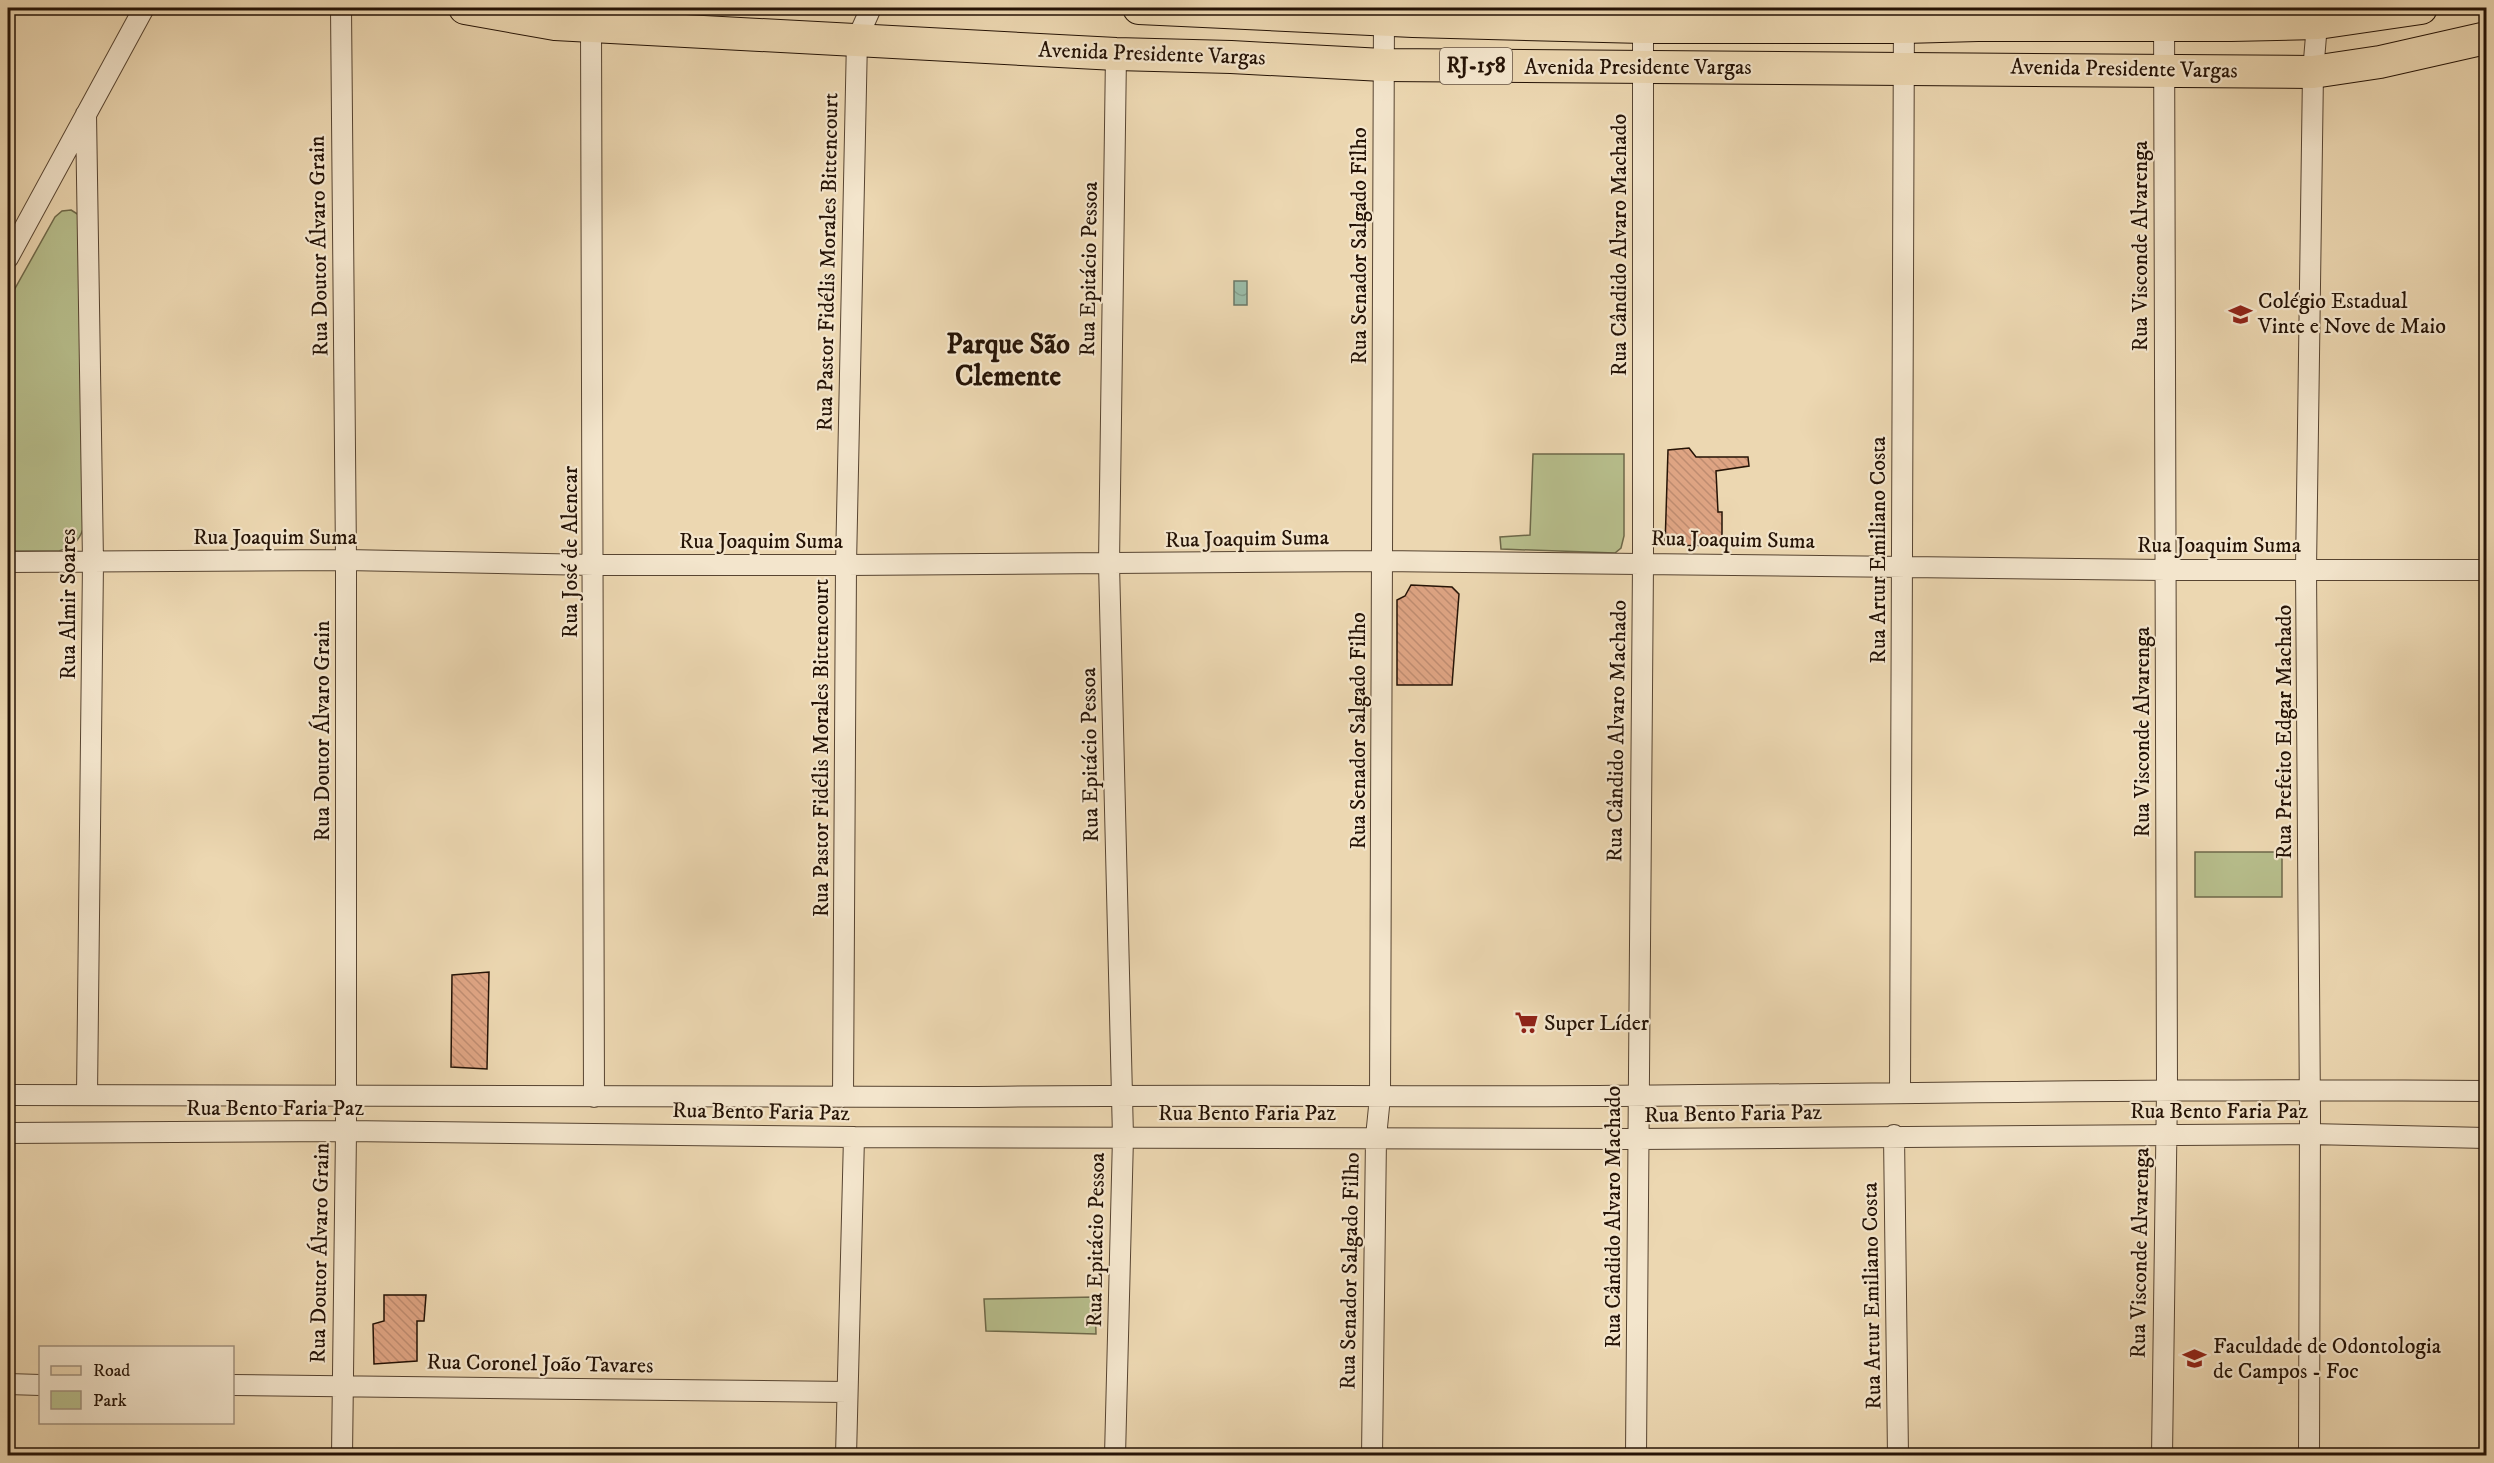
<svg xmlns="http://www.w3.org/2000/svg" width="2494" height="1463" font-family="'IM FELL DW Pica',serif">
  <style>
    .green { fill: #b7be8c; stroke: #6e6849; stroke-width: 1.5 }
    .water { fill: url(#water-waves); stroke: #6b7766; stroke-width: 1.5 }
    .building { fill: url(#building-back-hatch); stroke: #251306; stroke-width: 1.5 }
    .lines { fill: none; stroke-linecap: round; stroke-linejoin: round }
    .minor-casing { stroke: #574431; stroke-width: 22 }
    .primary-casing { stroke: #251306; stroke-width: 34 }
    .minor { stroke: #f3e5cc; stroke-width: 20 }
    .primary { stroke: #ecd7b1; stroke-width: 32 }
    .labels { text-anchor: middle; dominant-baseline: central; stroke-width: 4.5; stroke-linejoin: round; paint-order: stroke }
    .shield { fill: #f3e5cc; stroke: #635241; stroke-width: 1.5 }
    .shield-label { font-size: 21px; font-weight: bold; fill: #251306 }
    .street-label { font-size: 22px; fill: #251306; stroke: #f3e5cc }
    .poi-label { font-size: 22px; fill: #251306; stroke: #f3e5cc; text-anchor: start }
    .district-label { font-size: 28px; font-weight: bold; fill: #251306; stroke: #f3e5cc }
  </style>
  <defs>
    <pattern id="water-waves" width="16" height="10" patternUnits="userSpaceOnUse" patternTransform="scale(1.5)"><rect width="16" height="10" fill="#9abaa6"/><path d="M0 5q4-4 8 0t8 0" fill="none" stroke="#859f8d"/></pattern>
    <pattern id="building-back-hatch" width="6" height="6" patternUnits="userSpaceOnUse" patternTransform="scale(1.5)"><rect width="6" height="6" fill="#dea483"/><path d="M-1 5l2 2M0 0l6 6M5-1l2 2" fill="none" stroke="#be8c70"/></pattern>
  </defs>
  <rect width="100%" height="100%" fill="#ecd7b1"/>
  <filter id="stains"><feTurbulence type="fractalNoise" baseFrequency=".00333" numOctaves="4"/><feColorMatrix values="0 0 0 0 .2 0 0 0 0 .09 0 0 0 0 .02 0 0 0 .5 -.17"/></filter>
  <radialGradient id="worn" r=".72"><stop offset=".6" stop-color="#630" stop-opacity="0"/><stop offset="1" stop-color="#630" stop-opacity=".3"/></radialGradient>
  <!-- green -->
  <path class="green" d="M 71,210 L 79,215 L 83,529 C 79,541 72,547 59,551 L 8,551 L 8,301 L 55,217 L 62,211 Z
    M 1533,454 L 1624,454 L 1624,536 L 1621,548 L 1615,553 L 1501,549 L 1500,537 L 1530,535 Z
    M 2195,852 L 2282,852 L 2282,897 L 2195,897 Z
    M 1095,1297 L 1096,1334 L 986,1331 L 984,1299 Z"/>
  <!-- water -->
  <path class="water" d="M 1234,281 L 1247,281 L 1247,305 L 1234,305 Z"/>
  <!-- building -->
  <path class="building" d="M 1689,448 L 1696,457 L 1748,457 L 1749,466 L 1716,471 L 1718,512 L 1722,512 L 1722,545 L 1665,546 L 1668,450 Z
    M 1411,585 L 1452,587 L 1459,594 L 1452,685 L 1397,685 L 1397,600 L 1405,596 Z
    M 489,972 L 487,1069 L 451,1067 L 452,975 Z
    M 384,1295 L 426,1295 L 424,1321 L 417,1321 L 417,1361 L 374,1364 L 373,1324 L 384,1321 Z"/>
  <g class="lines">
    <defs>
      <path id="minor" d="M 341,8 L 346,560 L 346,1131 L 342,1456
        M 86,114 L 93,562 L 87,1095
        M 8,258 L 144,8
        M 8,562 L 346,560 L 594,565 L 846,565 L 1382,561 L 2166,570 L 2486,570
        M 1900,1093 L 1904,8
        M 8,1095 L 964,1097 C 1175,1094 1387,1097 1599,1096 C 1895,1094 2191,1088 2486,1091
        M 594,1097 L 591,25 L 598,8
        M 843,1097 L 846,565 L 857,39 L 871,8
        M 8,1133 L 346,1131 L 854,1137 L 1637,1139 L 2310,1134 L 2486,1138
        M 1894,1135 L 1898,1456
        M 8,1384 L 40,1385
        M 232,1385 L 847,1392
        M 846,1456 L 854,1137
        M 1115,1456 L 1123,1137 L 1109,564 L 1116,54
        M 1372,1456 L 1376,1137 L 1380,1097 L 1384,10
        M 1636,1456 L 1643,563 L 1643,8
        M 2162,1456 L 2167,1090 L 2164,8
        M 2309,1456 L 2310,1115 L 2306,569 L 2313,72 L 2318,12"/>
      <path id="primary" d="M 465,8 L 555,24 L 1116,54 L 1231,57 L 1383,65 L 2313,72 L 2380,62 L 2486,38
        M 1139,8 L 1413,21 L 1643,27 L 1904,27 L 1978,25 L 2231,25 L 2318,23 L 2421,8"/>
    </defs>
    <!-- minor casing -->
    <use href="#minor" class="minor-casing"/>
    <!-- primary casing -->
    <use href="#primary" class="primary-casing"/>
    <!-- minor -->
    <use href="#minor" class="minor"/>
    <!-- primary -->
    <use href="#primary" class="primary"/>
  </g>
  <!-- icons -->
  <defs>
    <symbol id="school-bare" viewBox="-9 -9 18 18"><path d="M0-5L7-2L0 1L-7-2ZM-4 1L0 2.5L4 1V4Q0 6-4 4Z" fill="#8f2418" stroke="#f3e5cc" stroke-width="2.5" paint-order="stroke"/></symbol>
    <symbol id="supermarket-bare" viewBox="-9 -9 18 18"><path d="M-6-5.5h2.5l.6 2H6L4.5 2H-2.5L-4.4-4H-6ZM-1.5 3.2a1.3 1.3 0 1 0 .1 0ZM3 3.2a1.3 1.3 0 1 0 .1 0Z" fill="#8f2418" stroke="#f3e5cc" stroke-width="2.5" paint-order="stroke"/></symbol>
    <symbol id="university-bare" viewBox="-9 -9 18 18"><path d="M0-5L7-2L0 1L-7-2ZM-4 1L0 2.5L4 1V4Q0 6-4 4Z" fill="#8f2418" stroke="#f3e5cc" stroke-width="2.5" paint-order="stroke"/></symbol>
  </defs>
  <g fill-rule="evenodd">
    <use href="#school-bare" x="2224" y="298" width="33" height="33"/>
    <use href="#supermarket-bare" x="1510" y="1006" width="33" height="33"/>
    <use href="#university-bare" x="2178" y="1342" width="33" height="33"/>
  </g>
  <g class="labels">
    <!-- shield labels -->
    <rect class="shield" x="1440" y="48" width="72" height="36" rx="4.5"/>
    <g class="shield-label">
      <text x="1476" y="66">RJ-158</text>
    </g>
    <!-- street labels -->
    <g class="street-label">
      <text transform="translate(1152 54) rotate(2)">Avenida Presidente Vargas</text>
      <text x="1638" y="67">Avenida Presidente Vargas</text>
      <text transform="translate(2124 69) rotate(1)">Avenida Presidente Vargas</text>
      <text transform="translate(1619 245) rotate(-90)">Rua Cândido Alvaro Machado</text>
      <text transform="translate(319 246) rotate(-91)">Rua Doutor Álvaro Grain</text>
      <text transform="translate(1359 246) rotate(-90)">Rua Senador Salgado Filho</text>
      <text transform="translate(2140 246) rotate(-90)">Rua Visconde Alvarenga</text>
      <text transform="translate(828 262) rotate(-89)">Rua Pastor Fidélis Morales Bittencourt</text>
      <text transform="translate(1089 269) rotate(-89)">Rua Epitácio Pessoa</text>
      <text x="275" y="537">Rua Joaquim Suma</text>
      <text transform="translate(1247 539) rotate(-1)">Rua Joaquim Suma</text>
      <text transform="translate(1733 540) rotate(1)">Rua Joaquim Suma</text>
      <text x="761" y="541">Rua Joaquim Suma</text>
      <text x="2219" y="545">Rua Joaquim Suma</text>
      <text transform="translate(1878 550) rotate(-90)">Rua Artur Emiliano Costa</text>
      <text transform="translate(570 552) rotate(-90)">Rua José de Alencar</text>
      <text transform="translate(68 604) rotate(-90)">Rua Almir Soares</text>
      <text transform="translate(322 731) rotate(-90)">Rua Doutor Álvaro Grain</text>
      <text transform="translate(1358 731) rotate(-90)">Rua Senador Salgado Filho</text>
      <text transform="translate(1617 731) rotate(-89)">Rua Cândido Alvaro Machado</text>
      <text transform="translate(2142 732) rotate(-90)">Rua Visconde Alvarenga</text>
      <text transform="translate(2284 732) rotate(-90)">Rua Prefeito Edgar Machado</text>
      <text transform="translate(821 748) rotate(-90)">Rua Pastor Fidélis Morales Bittencourt</text>
      <text transform="translate(1090 755) rotate(-91)">Rua Epitácio Pessoa</text>
      <text x="275" y="1108">Rua Bento Faria Paz</text>
      <text x="2219" y="1111">Rua Bento Faria Paz</text>
      <text transform="translate(761 1112) rotate(1)">Rua Bento Faria Paz</text>
      <text x="1247" y="1113">Rua Bento Faria Paz</text>
      <text transform="translate(1733 1114) rotate(-1)">Rua Bento Faria Paz</text>
      <text transform="translate(1613 1217) rotate(-90)">Rua Cândido Alvaro Machado</text>
      <text transform="translate(1096 1240) rotate(-89)">Rua Epitácio Pessoa</text>
      <text transform="translate(320 1253) rotate(-89)">Rua Doutor Álvaro Grain</text>
      <text transform="translate(2140 1253) rotate(-89)">Rua Visconde Alvarenga</text>
      <text transform="translate(1350 1271) rotate(-89)">Rua Senador Salgado Filho</text>
      <text transform="translate(1872 1296) rotate(-91)">Rua Artur Emiliano Costa</text>
      <text transform="translate(540 1364) rotate(1)">Rua Coronel João Tavares</text>
    </g>
    <!-- poi labels -->
    <g class="poi-label">
      <text x="2258" y="301">Colégio Estadual<tspan x="2258" dy="25">Vinte e Nove de Maio</tspan></text>
      <text x="1544" y="1023">Super Líder</text>
      <text x="2213" y="1346">Faculdade de Odontologia<tspan x="2213" dy="25">de Campos - Foc</tspan></text>
    </g>
    <!-- district labels -->
    <g class="district-label">
      <text x="1008" y="344">Parque São<tspan x="1008" dy="32">Clemente</tspan></text>
    </g>
  </g>
  <!-- margin -->
  <rect width="2494" height="1463" fill="none" stroke="#ecd7b1" stroke-width="30"/>
  <rect x="9" y="9" width="2476" height="1445" fill="none" stroke="#251306" stroke-width="3"/>
  <rect x="15" y="15" width="2464" height="1433" fill="none" stroke="#251306" stroke-width="1.5"/>
  <!-- legend -->
  <rect x="39" y="1346" width="195" height="78" fill="#f3e5cc" stroke="#a1917d" stroke-width="1.5"/>
  <rect x="51" y="1366" width="30" height="9" fill="#ecd7b1" stroke="#a1917d" stroke-width="1.5"/>
  <text x="93" y="1376" font-size="18" fill="#251306">Road</text>
  <rect x="51" y="1391" width="30" height="18" fill="#b7be8c" stroke="#a1917d" stroke-width="1.5"/>
  <text x="93" y="1406" font-size="18" fill="#251306">Park</text>
  <rect width="100%" height="100%" filter="url(#stains)"/>
  <rect width="100%" height="100%" fill="url(#worn)"/>
</svg>
